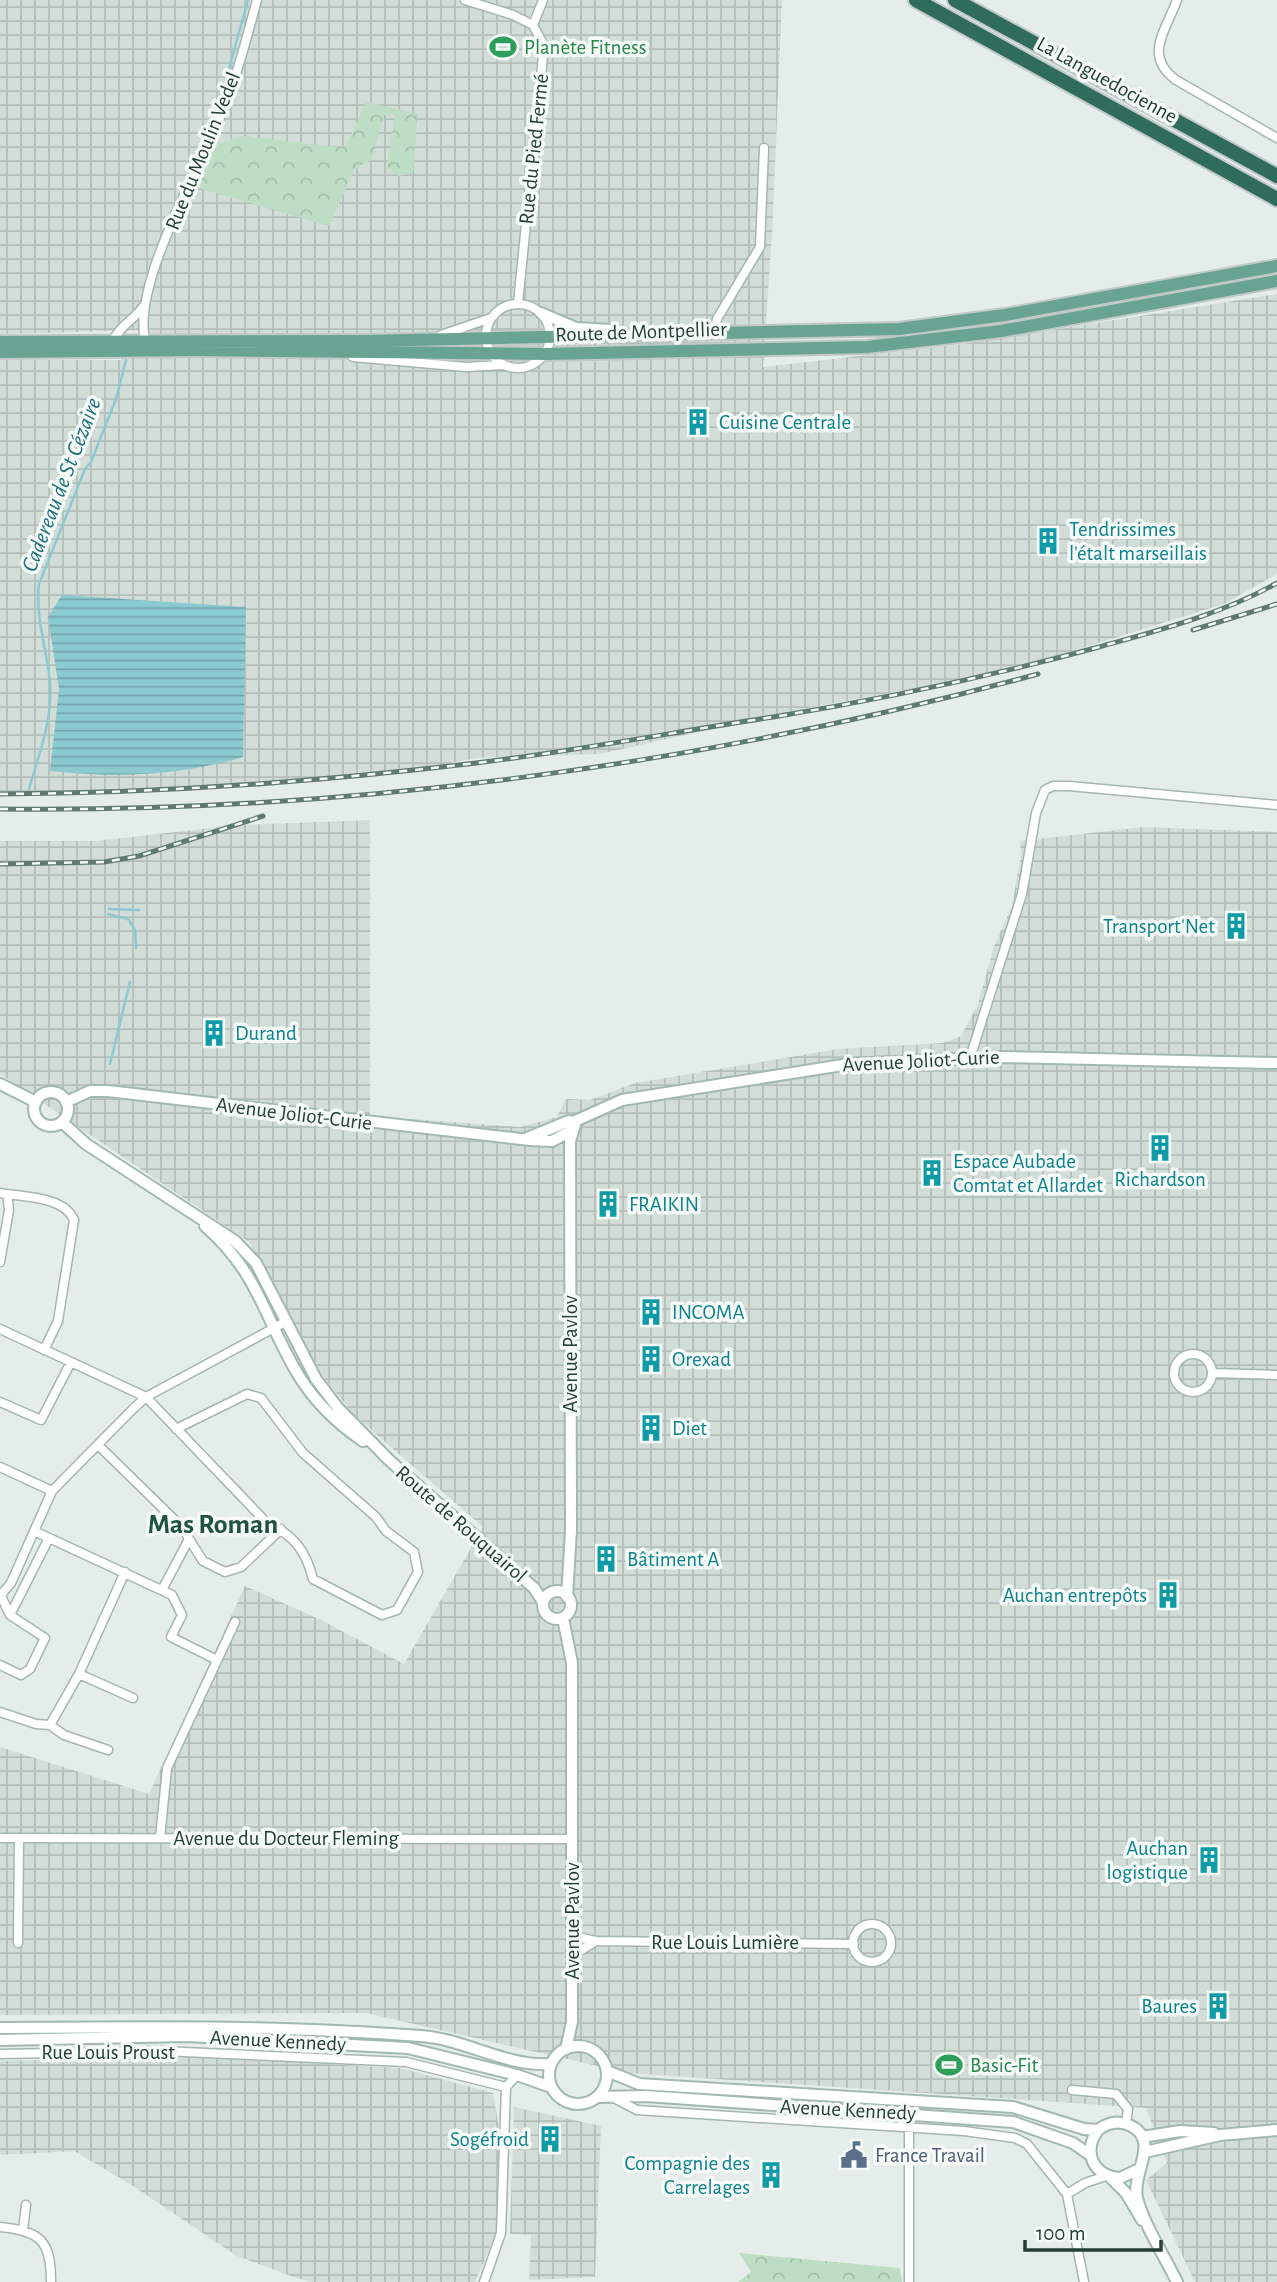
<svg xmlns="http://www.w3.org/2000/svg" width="1277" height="2282" font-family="'Alegreya Sans',sans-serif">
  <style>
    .industrial { fill: url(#industrial-grid) }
    .forest { fill: url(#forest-crowns) }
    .water { fill: url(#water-rules) }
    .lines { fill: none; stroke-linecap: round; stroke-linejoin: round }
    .stream { stroke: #8ccad2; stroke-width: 2.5 }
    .street-casing { stroke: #a6b5b0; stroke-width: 11 }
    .secondary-casing { stroke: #a2b9b0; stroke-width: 14 }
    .primary-casing { stroke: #c1c9c7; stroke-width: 16 }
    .highway-casing { stroke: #c1c9c7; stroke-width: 18 }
    .street { stroke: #fff; stroke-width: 8 }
    .secondary { stroke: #fff; stroke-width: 10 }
    .primary { stroke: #69a391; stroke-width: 12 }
    .highway { stroke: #2f6c5c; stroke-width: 14 }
    .rail-casing { stroke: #5e7a71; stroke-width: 5 }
    .rail { stroke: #f5faf7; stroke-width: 2.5; stroke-dasharray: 8; stroke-linecap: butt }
    .labels { text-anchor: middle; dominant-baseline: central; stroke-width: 7; stroke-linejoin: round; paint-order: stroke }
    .leisure-label { font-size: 21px; fill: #27864d; stroke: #f5faf7; text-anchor: start }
    .street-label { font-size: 21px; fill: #233f36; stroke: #f5faf7 }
    .culture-label { font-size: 21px; fill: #0d838f; stroke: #f5faf7; text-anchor: start }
    .service-label { font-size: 21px; fill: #4e5e75; stroke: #f5faf7; text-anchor: start }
    .water-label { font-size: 23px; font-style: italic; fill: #1d707c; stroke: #f5faf7 }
    .district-label { font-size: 28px; font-weight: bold; fill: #1f5243; stroke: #f5faf7 }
  </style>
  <defs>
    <pattern id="industrial-grid" width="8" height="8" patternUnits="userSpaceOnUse" patternTransform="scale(1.75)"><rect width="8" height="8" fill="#d2ddd8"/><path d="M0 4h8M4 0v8" fill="none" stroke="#b4bfba"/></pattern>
    <pattern id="forest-crowns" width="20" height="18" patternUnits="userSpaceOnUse" patternTransform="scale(1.75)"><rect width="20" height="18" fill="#bddec4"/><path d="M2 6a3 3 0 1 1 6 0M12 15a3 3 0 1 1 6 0" fill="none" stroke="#a2c0a9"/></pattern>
    <pattern id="water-rules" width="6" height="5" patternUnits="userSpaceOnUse" patternTransform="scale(1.75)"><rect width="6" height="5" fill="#8ccad2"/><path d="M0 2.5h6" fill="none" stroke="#72a5ab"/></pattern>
  </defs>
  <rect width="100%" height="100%" fill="#e4ede9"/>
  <!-- industrial -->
  <path class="industrial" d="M 0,0 L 782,0 L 772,235 L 763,367 L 964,344 L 1277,294 L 1277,574 L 1224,604 L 1060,655 L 940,684 L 796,710 L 600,754 L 478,758 L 378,776 L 258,787 L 0,795 L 0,360 L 121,360 L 150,330 L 0,334 Z
    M 370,820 L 370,1116 L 520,1127 L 557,1117 L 566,1099 L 590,1100 L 635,1083 L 838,1049 L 943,1043 L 961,1036 L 978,1004 L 994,946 L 1012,906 L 1021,856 L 1020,841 L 1143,827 L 1277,832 L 1277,2282 L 1195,2282 L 1146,2180 L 1167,2163 L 1146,2108 L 628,2073 L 366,2013 L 0,2015 L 0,1747 L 149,1794 L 245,1586 L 321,1620 L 404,1664 L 483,1527 L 353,1414 L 322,1375 L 249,1242 L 0,1074 L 0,841 L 95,841 L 238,825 Z
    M 198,2057 L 400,2068 L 493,2093 L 499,2129 L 496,2233 L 475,2282 L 312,2282 L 296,2278 L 237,2256 L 130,2184 L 74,2151 L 0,2155 L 0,2061 Z
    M 514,2107 L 601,2126 L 595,2277 L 529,2280 L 531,2235 L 510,2234 Z"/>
  <!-- forest -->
  <path class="forest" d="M 366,102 L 418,114 L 413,173 L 398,176 L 387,166 L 395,114 L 384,115 L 372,159 L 354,170 L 329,226 L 198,188 L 214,144 L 244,136 L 345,148 Z
    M 739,2253 L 900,2268 L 902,2282 L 738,2282 L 751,2272 Z"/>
  <!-- water -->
  <path class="water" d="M 62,595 L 246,607 L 243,757 C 179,776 116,778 50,771 L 59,689 L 48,617 Z"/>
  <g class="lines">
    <!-- stream -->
    <path class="stream" d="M 206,136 L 227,76 L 248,0
      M 29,789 C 39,755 53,718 50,682 C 47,650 35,617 39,584 L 85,469 L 91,462 L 116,399 L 126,360
      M 109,909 L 139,910
      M 108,914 L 128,919 L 135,930 L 136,948
      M 110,1064 L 130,982"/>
    <defs>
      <path id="street" d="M 465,0 L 513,15 L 533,25
        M 1177,0 C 1166,30 1143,56 1176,80 L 1277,138
        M 518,303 L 544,46 L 533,25 L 543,0
        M486 336a32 32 0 1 1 64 0a32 32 0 1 1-64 0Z
        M 441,335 L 491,318
        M 714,335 L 717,319 L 760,247 L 764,148
        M 145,340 C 132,284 201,165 224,108 C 238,74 247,36 257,0
        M 113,341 C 120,325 134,320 143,307
        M 353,357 L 466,367 L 504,365
        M 970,1058 L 1022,894 L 1036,813 L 1045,790 L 1053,786 L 1069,786 L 1277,805
        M 0,1193 C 23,1197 64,1196 74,1220 L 58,1321 L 44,1350
        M 0,1262 L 9,1210 L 7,1194
        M 0,1329 L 146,1397 L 267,1523 C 294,1535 306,1551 313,1579 L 382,1615 L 397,1610 L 418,1572 L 414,1552 L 386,1531 L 376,1517 L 303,1453 L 261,1398 L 247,1394 L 176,1429
        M1174 1373a19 19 0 1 1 38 0a19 19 0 1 1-38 0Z
        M 1213,1373 L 1277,1375
        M 0,1402 L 41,1420 L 71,1362
        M 98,1445 L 183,1528 L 189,1539 L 162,1590
        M 0,1467 L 52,1491
        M 34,1531 L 172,1595 L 182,1615 L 171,1637 L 217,1660
        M 189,1539 L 203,1561 L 225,1572 L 241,1567 L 281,1529
        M 0,1596 L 11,1583 L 52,1491 L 133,1409 L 146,1397 L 287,1321
        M 10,1615 L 49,1538
        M 0,1665 L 21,1675 L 30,1669 L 45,1638 L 10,1615 L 1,1596
        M 79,1674 L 133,1698
        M 0,1712 L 36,1724 L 50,1725 L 79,1674 L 125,1572
        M 50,1725 L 64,1735 L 108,1750
        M 0,1838 L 572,1839
        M 160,1838 L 167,1768 L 235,1622
        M853 1943a19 19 0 1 1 38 0a19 19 0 1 1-38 0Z
        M 573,1936 L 596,1941 L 854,1944
        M 18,1943 L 19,1838
        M 573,1955 L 596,1941
        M 0,2054 L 162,2051 L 406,2062 L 506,2087
        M 1072,2090 L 1116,2094 L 1128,2109 L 1126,2123
        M 612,2097 L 637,2110 L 964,2131 L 1015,2138 L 1027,2144 L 1067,2194
        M 909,2129 L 909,2282
        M 0,2227 C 41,2231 51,2241 51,2282
        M 23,2230 L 26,2205
        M 484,2282 L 501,2233 L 506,2087 L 517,2075
        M 1084,2282 L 1067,2194 L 1085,2183 L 1106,2176"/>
      <path id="secondary" d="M 541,313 L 576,328 L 612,330
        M 0,1084 L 36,1102
        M34 1109a17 17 0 1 1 34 0a17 17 0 1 1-34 0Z
        M 66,1102 L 90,1091 L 108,1091 L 530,1140 L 552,1141 L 571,1131
        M 62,1122 L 86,1144 L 235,1241 L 256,1263 L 316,1379 L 338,1408 L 389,1460 L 534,1588 L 543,1602
        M 573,1122 L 622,1100 L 849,1064 L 1002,1057 L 1277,1063
        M 525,1139 L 569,1121 L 575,1125 L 570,1141 L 571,1530 L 567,1597
        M 205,1226 C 260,1274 264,1319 299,1376 C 315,1402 338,1424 363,1441
        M543 1605a14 14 0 1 1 28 0a14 14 0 1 1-28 0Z
        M 563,1618 L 572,1663 L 572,2022 L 566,2049
        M 0,2028 C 142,2027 280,2025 421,2036 C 465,2039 506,2067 551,2064
        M 0,2040 L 187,2036 L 408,2048 L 517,2075 L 551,2087
        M549 2075a29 29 0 1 1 58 0a29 29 0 1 1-58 0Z
        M 607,2071 L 639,2084 L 1013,2107 L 1084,2129 L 1098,2130
        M 598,2097 L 646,2096 L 1013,2122 L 1073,2143 L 1090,2155
        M 1142,2137 L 1180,2131 L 1214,2133
        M 1145,2152 L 1220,2135 L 1277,2130
        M 1137,2170 L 1120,2178 C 1093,2176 1082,2152 1098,2130 C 1107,2123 1117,2120 1129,2125 C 1162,2139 1131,2173 1137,2198 C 1145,2227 1164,2255 1177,2282
        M 1111,2178 L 1126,2193 L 1142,2220"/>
      <path id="primary" d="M 0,342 L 365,341 L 899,329 L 1005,315 L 1277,266
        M 0,352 L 195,350 L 546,354 L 867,347 L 1001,331 L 1277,281"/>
      <path id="highway" d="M 916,0 L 1277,199
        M 955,0 L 1277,176"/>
    </defs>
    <!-- street casing -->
    <use href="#street" class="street-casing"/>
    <!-- secondary casing -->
    <use href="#secondary" class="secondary-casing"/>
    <!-- primary casing -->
    <use href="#primary" class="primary-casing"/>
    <!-- highway casing -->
    <use href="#highway" class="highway-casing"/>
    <!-- street -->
    <use href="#street" class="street"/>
    <!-- secondary -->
    <use href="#secondary" class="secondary"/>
    <!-- primary -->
    <use href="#primary" class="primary"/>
    <!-- highway -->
    <use href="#highway" class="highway"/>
    <defs>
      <path id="rail" d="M 1193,630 L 1277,604
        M 0,794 C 160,793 317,782 476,763 C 576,751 674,732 773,717 C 883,699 992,676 1099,647 C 1160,630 1222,614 1277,583
        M 0,809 C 348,813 703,765 1038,674
        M 0,864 L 104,862 L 139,856 L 263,816"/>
    </defs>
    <!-- rail casing -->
    <use href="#rail" class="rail-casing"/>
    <!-- rail -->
    <use href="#rail" class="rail"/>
  </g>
  <!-- icons -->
  <defs>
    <symbol id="stadium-bare" viewBox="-9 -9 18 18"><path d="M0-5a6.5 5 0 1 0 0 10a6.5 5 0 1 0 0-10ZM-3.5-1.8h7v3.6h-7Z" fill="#2e9e5b" stroke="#f5faf7" stroke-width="2.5" paint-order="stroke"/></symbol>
    <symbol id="building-bare" viewBox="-9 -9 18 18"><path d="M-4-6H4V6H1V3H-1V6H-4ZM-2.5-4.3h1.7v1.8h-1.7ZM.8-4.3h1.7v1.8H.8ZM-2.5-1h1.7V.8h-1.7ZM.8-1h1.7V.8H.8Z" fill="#0f9aa8" stroke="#f5faf7" stroke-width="2.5" paint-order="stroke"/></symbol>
    <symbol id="civic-bare" viewBox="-9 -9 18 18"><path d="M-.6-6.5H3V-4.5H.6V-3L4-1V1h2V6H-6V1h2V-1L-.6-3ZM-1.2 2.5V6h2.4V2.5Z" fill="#5c6f8a" stroke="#f5faf7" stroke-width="2.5" paint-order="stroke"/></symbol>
  </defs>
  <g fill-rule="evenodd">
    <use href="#stadium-bare" x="484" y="28" width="38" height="38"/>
    <use href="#building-bare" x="679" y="403" width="38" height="38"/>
    <use href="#building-bare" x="1029" y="522" width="38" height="38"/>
    <use href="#building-bare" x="1217" y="907" width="38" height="38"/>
    <use href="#building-bare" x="195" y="1014" width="38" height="38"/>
    <use href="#building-bare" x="1141" y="1129" width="38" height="38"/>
    <use href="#building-bare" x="913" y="1154" width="38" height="38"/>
    <use href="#building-bare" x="589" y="1185" width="38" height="38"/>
    <use href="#building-bare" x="632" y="1293" width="38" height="38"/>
    <use href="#building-bare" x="632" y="1340" width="38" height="38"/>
    <use href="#building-bare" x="632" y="1409" width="38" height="38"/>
    <use href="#building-bare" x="587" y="1540" width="38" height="38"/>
    <use href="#building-bare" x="1149" y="1576" width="38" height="38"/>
    <use href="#building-bare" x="1190" y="1841" width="38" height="38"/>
    <use href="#building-bare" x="1199" y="1987" width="38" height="38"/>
    <use href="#stadium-bare" x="930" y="2046" width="38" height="38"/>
    <use href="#building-bare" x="531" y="2120" width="38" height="38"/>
    <use href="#civic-bare" x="835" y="2136" width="38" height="38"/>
    <use href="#building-bare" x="752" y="2156" width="38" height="38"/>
  </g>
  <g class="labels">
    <!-- leisure labels -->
    <g class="leisure-label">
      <text x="524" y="47">Planète Fitness</text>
      <text x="970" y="2065">Basic-Fit</text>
    </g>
    <!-- street labels -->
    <g class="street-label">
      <text transform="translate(1107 80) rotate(29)">La Languedocienne</text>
      <text transform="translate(534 149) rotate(-84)">Rue du Pied Fermé</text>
      <text transform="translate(203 151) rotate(-68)">Rue du Moulin Vedel</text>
      <text transform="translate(641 332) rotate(-2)">Route de Montpellier</text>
      <text transform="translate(921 1061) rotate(-3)">Avenue Joliot-Curie</text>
      <text transform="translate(294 1114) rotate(7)">Avenue Joliot-Curie</text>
      <text transform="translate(570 1354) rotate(-90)">Avenue Pavlov</text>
      <text transform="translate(461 1524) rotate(41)">Route de Rouquairol</text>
      <text x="286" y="1838">Avenue du Docteur Fleming</text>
      <text transform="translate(572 1921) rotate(-90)">Avenue Pavlov</text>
      <text x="725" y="1942">Rue Louis Lumière</text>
      <text transform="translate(278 2041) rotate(3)">Avenue Kennedy</text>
      <text x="108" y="2052">Rue Louis Proust</text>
      <text transform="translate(848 2110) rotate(3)">Avenue Kennedy</text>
    </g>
    <!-- culture labels -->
    <g class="culture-label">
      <text x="719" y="422">Cuisine Centrale</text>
      <text x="1069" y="529">Tendrissimes<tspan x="1069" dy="24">l'étalt marseillais</tspan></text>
      <text x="1215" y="926" text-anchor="end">Transport'Net</text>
      <text x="235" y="1033">Durand</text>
      <text x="953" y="1161">Espace Aubade<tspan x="953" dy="24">Comtat et Allardet</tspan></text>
      <text x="1160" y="1179" text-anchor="middle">Richardson</text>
      <text x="629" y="1204">FRAIKIN</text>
      <text x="672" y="1312">INCOMA</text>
      <text x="672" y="1359">Orexad</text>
      <text x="672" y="1428">Diet</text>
      <text x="627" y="1559">Bâtiment A</text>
      <text x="1147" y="1595" text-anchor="end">Auchan entrepôts</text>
      <text x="1188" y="1848" text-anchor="end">Auchan<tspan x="1188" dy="24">logistique</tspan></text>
      <text x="1197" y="2006" text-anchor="end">Baures</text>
      <text x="529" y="2139" text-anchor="end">Sogéfroid</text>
      <text x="750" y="2163" text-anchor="end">Compagnie des<tspan x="750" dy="24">Carrelages</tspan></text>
    </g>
    <!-- service labels -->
    <g class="service-label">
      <text x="875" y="2155">France Travail</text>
    </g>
    <!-- water labels -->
    <g class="water-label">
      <text transform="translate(62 485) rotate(-69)">Cadereau de St Cézaire</text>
    </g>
    <!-- district labels -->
    <g class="district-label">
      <text x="213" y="1525">Mas Roman</text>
    </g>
  </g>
  <!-- scale -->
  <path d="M1025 2240v10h136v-10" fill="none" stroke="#233f36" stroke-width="3.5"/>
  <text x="1036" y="2240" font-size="21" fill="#233f36" stroke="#f5faf7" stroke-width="5" paint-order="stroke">100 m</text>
</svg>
